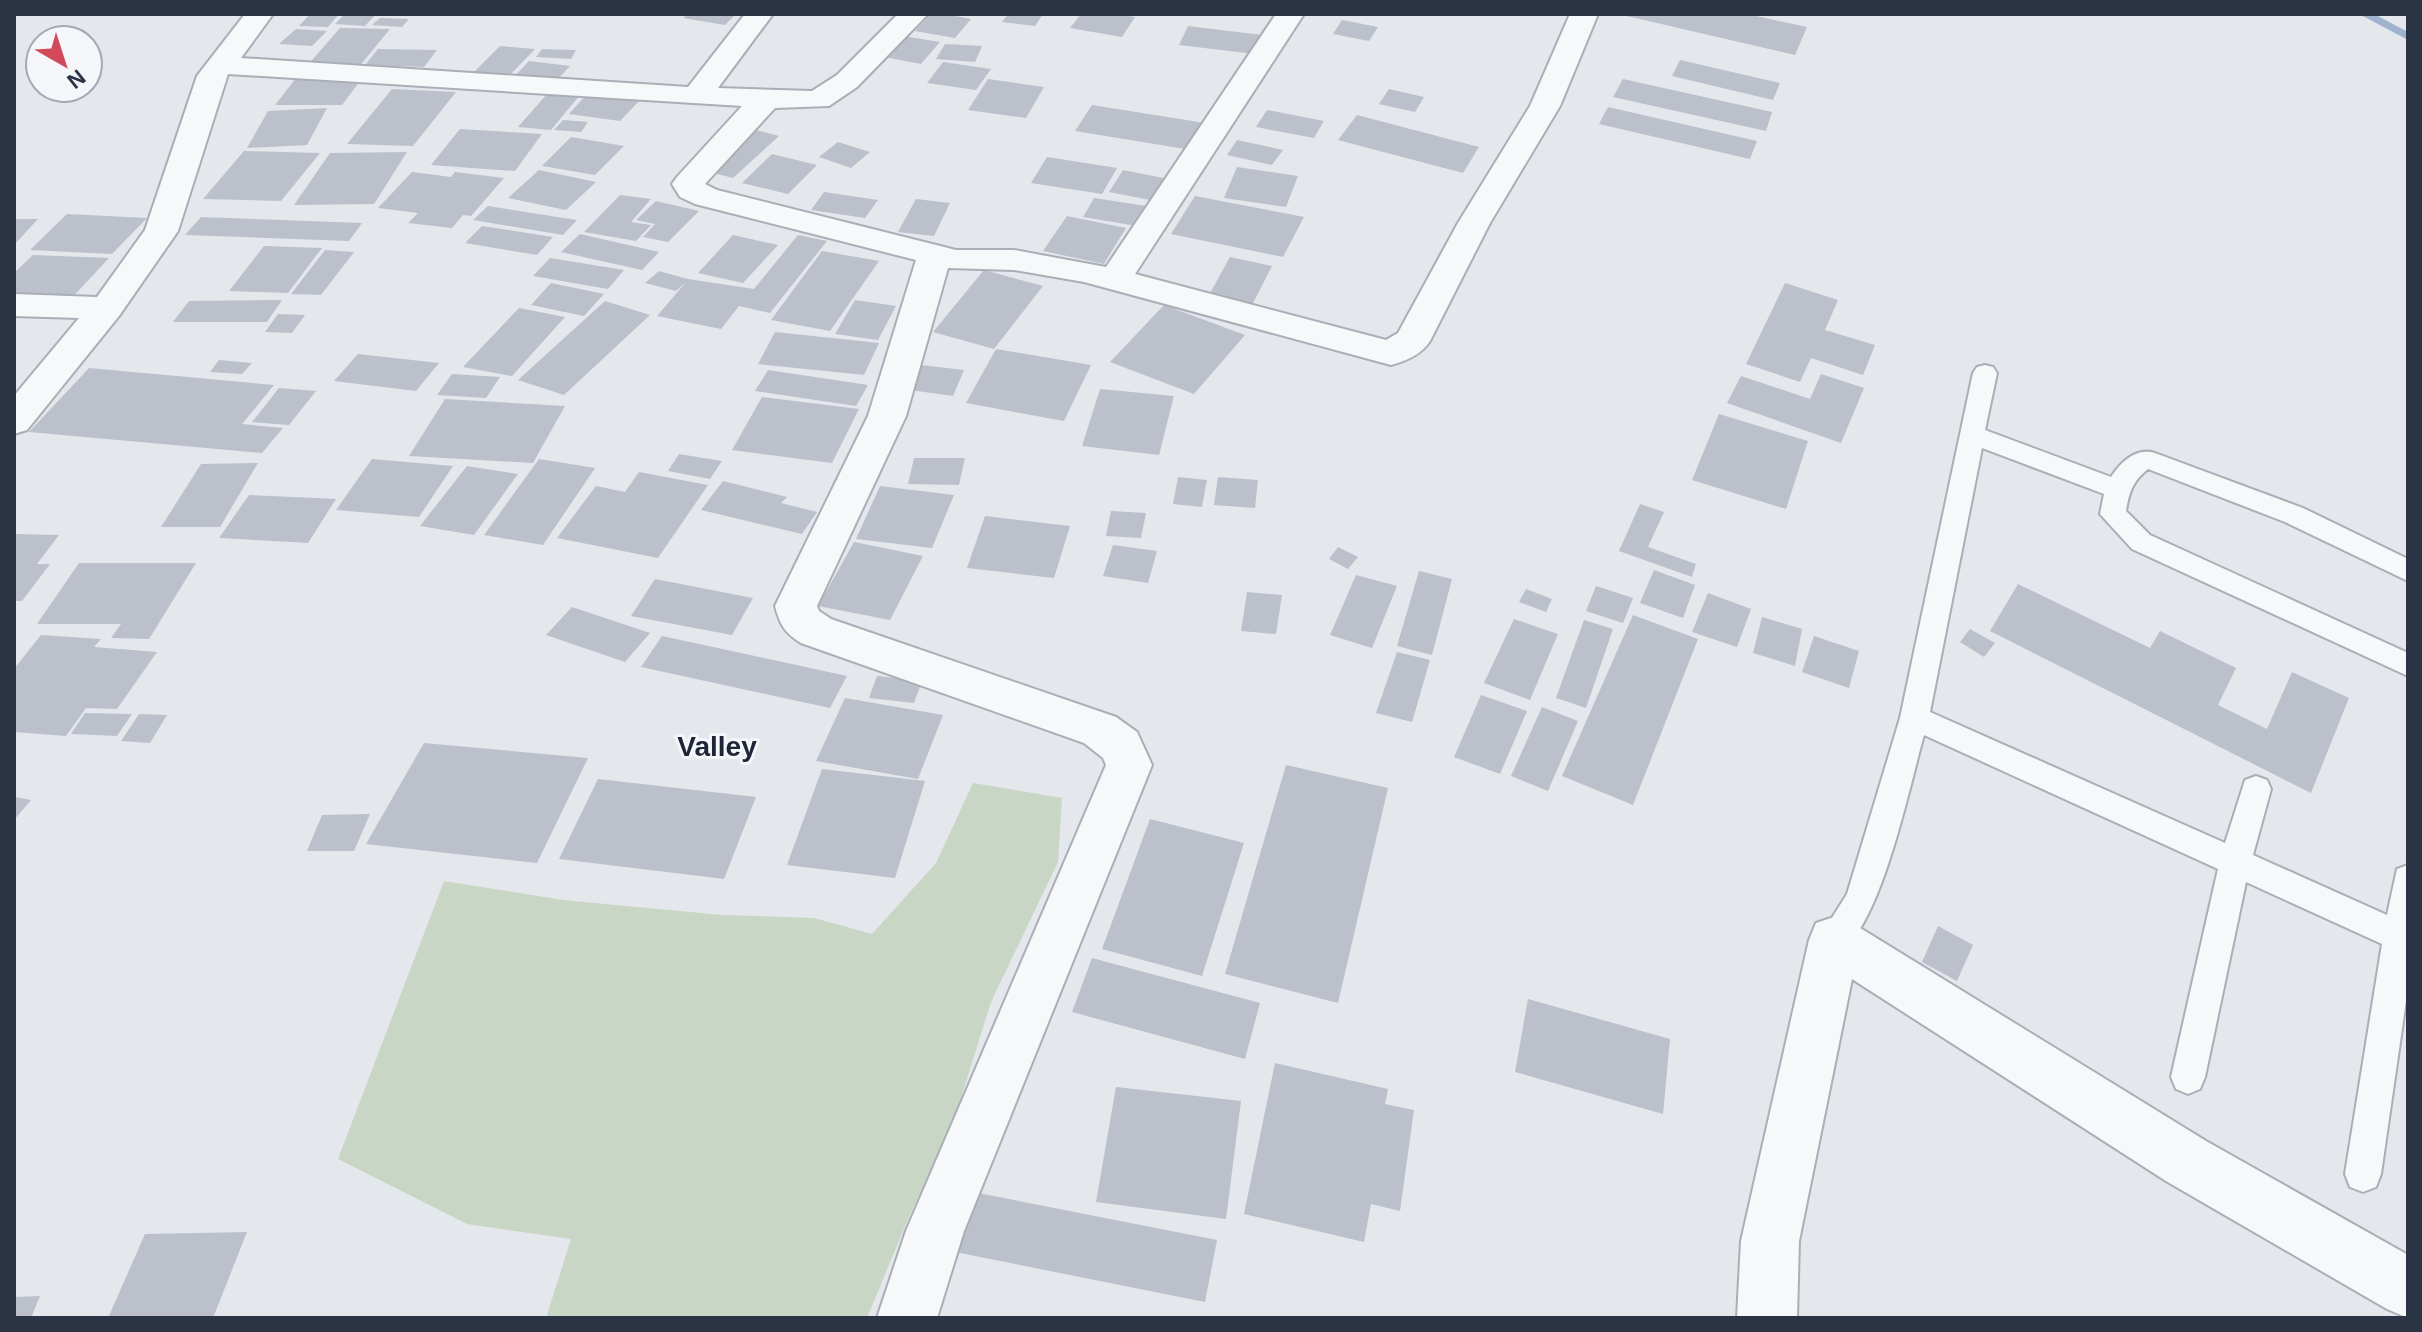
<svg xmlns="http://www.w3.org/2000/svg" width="2422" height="1332" font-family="Helvetica,sans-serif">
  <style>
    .green { fill: #c9d6c5 }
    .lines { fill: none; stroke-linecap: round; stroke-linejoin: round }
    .stream { fill: #9fb4cc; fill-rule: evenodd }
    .building { fill: #bbc0ca }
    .service-casing { stroke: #a9aeb7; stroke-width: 4 }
    .minor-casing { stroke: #a9aeb7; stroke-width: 4 }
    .service { fill: #f7f8fa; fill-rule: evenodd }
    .minor { fill: #f7f8fa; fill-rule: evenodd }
    .labels { text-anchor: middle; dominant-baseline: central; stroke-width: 6; stroke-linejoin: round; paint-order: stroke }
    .quarter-label { font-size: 28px; font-weight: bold; fill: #1d2536; stroke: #f4f6f9 }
  </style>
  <rect width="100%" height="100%" fill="#e4e7ec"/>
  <!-- green -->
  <path class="green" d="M 973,783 L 1062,798 L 1058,862 L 991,1002 L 955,1117 L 908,1219 L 867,1318 L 546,1318 L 571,1239 L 467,1224 L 338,1159 L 444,881 L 563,900 L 722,915 L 814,918 L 872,934 L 936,863 Z"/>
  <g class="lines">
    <!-- stream -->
    <path class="stream" d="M 2359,14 L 2374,14 L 2408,32 L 2408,40 Z"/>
  </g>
  <!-- building -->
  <path class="building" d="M 310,14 L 339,14 L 328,27 L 299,26 Z
    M 345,14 L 376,14 L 365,26 L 335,24 Z
    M 688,14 L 736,14 L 725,25 L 683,18 Z
    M 931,14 L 944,14 L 971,19 L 955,38 L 915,31 Z
    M 1008,14 L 1043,14 L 1035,26 L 1002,22 Z
    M 1081,14 L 1116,14 L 1135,17 L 1122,37 L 1070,28 Z
    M 1618,14 L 1747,14 L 1807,27 L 1795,55 Z
    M 380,18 L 409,19 L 402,27 L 372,25 Z
    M 1342,20 L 1378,27 L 1369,41 L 1333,34 Z
    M 1188,26 L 1262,35 L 1255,54 L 1179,45 Z
    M 340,28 L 390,29 L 358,68 L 307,66 Z
    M 296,29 L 327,31 L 312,46 L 279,44 Z
    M 903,36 L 940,42 L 921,64 L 884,57 Z
    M 945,44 L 982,46 L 975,62 L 936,59 Z
    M 500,46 L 535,49 L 507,78 L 472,74 Z
    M 378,49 L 437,50 L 424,67 L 365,65 Z
    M 542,49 L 576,50 L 571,59 L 536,57 Z
    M 1680,60 L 1780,83 L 1773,100 L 1672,76 Z
    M 529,61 L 570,66 L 555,82 L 513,78 Z
    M 943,62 L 991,69 L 976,90 L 927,83 Z
    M 297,77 L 363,77 L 342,105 L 275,105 Z
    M 988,79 L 1044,87 L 1026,118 L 968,110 Z
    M 1623,79 L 1772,112 L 1766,131 L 1613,97 Z
    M 392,89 L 456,92 L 413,146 L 347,144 Z
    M 1389,89 L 1424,97 L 1415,112 L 1379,104 Z
    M 548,93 L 580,95 L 551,130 L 518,127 Z
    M 588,93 L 640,100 L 620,121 L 569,114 Z
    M 1092,105 L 1205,123 L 1191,150 L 1075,131 Z
    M 1608,107 L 1757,141 L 1750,159 L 1599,124 Z
    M 327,108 L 307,145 L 247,148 L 268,111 Z
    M 1267,110 L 1324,121 L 1314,138 L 1256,127 Z
    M 1357,115 L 1479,147 L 1463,173 L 1338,140 Z
    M 563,120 L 588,122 L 581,132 L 554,130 Z
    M 749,128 L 779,136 L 733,178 L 702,170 Z
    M 460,129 L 542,134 L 515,171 L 431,165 Z
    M 571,137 L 624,146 L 595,175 L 542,166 Z
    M 1237,140 L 1283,150 L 1272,165 L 1227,155 Z
    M 838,142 L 870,152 L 851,168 L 819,157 Z
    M 244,151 L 320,153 L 281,201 L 203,199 Z
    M 407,152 L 374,204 L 294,205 L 330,153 Z
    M 772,154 L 817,165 L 788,194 L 742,183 Z
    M 1047,157 L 1117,168 L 1102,194 L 1031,183 Z
    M 1237,167 L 1298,176 L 1286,207 L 1224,198 Z
    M 539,170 L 596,182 L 566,210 L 508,198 Z
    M 1123,170 L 1168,179 L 1155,201 L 1109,192 Z
    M 412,172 L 451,177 L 455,172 L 504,178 L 471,216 L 463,215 L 452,228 L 408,223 L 418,213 L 378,208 Z
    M 824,192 L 878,200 L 865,218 L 811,210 Z
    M 620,195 L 651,199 L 631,222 L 651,225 L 636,241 L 584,232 Z
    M 1195,196 L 1304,217 L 1283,257 L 1171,234 Z
    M 1094,198 L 1153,207 L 1143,227 L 1083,217 Z
    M 916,199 L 950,203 L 934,236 L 898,232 Z
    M 656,201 L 699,211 L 668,242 L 643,237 L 655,224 L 636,220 Z
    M 488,206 L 577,220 L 563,235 L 473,220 Z
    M 67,214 L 147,218 L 112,254 L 30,250 Z
    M 1067,216 L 1126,228 L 1104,264 L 1043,251 Z
    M 201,217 L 362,223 L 349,241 L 185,235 Z
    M 14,219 L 38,219 L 14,245 Z
    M 482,226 L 553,237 L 537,255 L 465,243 Z
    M 580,234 L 659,252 L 642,270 L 561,252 Z
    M 733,235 L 778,245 L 743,283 L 698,273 Z
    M 798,235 L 827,241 L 770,313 L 739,306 L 721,329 L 657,316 L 686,282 L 676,291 L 645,283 L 659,271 L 688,279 L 754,289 Z
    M 264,246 L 322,248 L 288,293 L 229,291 Z
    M 325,250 L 354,252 L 321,295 L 291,294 Z
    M 822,251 L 879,261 L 830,331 L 771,320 Z
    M 33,255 L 109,258 L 68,302 L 14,300 L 14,273 Z
    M 1230,257 L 1272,266 L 1252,305 L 1209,295 Z
    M 550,258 L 624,270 L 608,289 L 533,276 Z
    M 984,270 L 1043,286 L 994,349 L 933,332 Z
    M 551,283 L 604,294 L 584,316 L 531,305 Z
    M 1785,283 L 1838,300 L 1825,330 L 1875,345 L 1863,375 L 1811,358 L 1800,382 L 1746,364 Z
    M 282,300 L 267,322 L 173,322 L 189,301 Z
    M 855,300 L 896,306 L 878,340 L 835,334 Z
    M 605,301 L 650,315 L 564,395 L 518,380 Z
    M 1164,305 L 1245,335 L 1194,394 L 1110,362 Z
    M 519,308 L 565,317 L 512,376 L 463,367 Z
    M 278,314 L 305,315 L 292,333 L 265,332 Z
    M 775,332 L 879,343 L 864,375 L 758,364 Z
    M 996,349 L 1091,365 L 1064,421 L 966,403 Z
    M 358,354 L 439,363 L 416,391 L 334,381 Z
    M 219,360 L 252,363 L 242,374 L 210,372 Z
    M 921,365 L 964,370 L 953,396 L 910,390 Z
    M 89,368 L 274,385 L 242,424 L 283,428 L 262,453 L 29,432 Z
    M 768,370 L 868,385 L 856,406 L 755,391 Z
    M 452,374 L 500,377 L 486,398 L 437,395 Z
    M 1821,374 L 1864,388 L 1841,443 L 1727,403 L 1741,376 L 1810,399 Z
    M 279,388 L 316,391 L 289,425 L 252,422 Z
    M 1100,389 L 1174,396 L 1159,455 L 1082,446 Z
    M 762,397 L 859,409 L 832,463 L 732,450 Z
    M 445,399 L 565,406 L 533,463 L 409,456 Z
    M 1719,414 L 1808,441 L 1786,509 L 1692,480 Z
    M 679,454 L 722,461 L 710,479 L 668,471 Z
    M 914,458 L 965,458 L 959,485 L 908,484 Z
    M 372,459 L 453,466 L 419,517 L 336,510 Z
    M 539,459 L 595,468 L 543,545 L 484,535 Z
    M 258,463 L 220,527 L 161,527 L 201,464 Z
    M 467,466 L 518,474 L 474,535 L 420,526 Z
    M 639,472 L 708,485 L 658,558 L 557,538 L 596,486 L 625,492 Z
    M 1178,477 L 1207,480 L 1202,507 L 1173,504 Z
    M 1218,477 L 1258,480 L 1255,508 L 1214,505 Z
    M 723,481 L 787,497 L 781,503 L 817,512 L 802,534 L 701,510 Z
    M 880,486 L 954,495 L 932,548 L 856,539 Z
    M 249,495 L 336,499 L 308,543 L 219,538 Z
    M 1640,504 L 1664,512 L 1648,547 L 1696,564 L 1692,577 L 1619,551 Z
    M 1111,511 L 1146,513 L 1141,538 L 1106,536 Z
    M 985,516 L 1070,526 L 1054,578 L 967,568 Z
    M 14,534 L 59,535 L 37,564 L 50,564 L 22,601 L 14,601 Z
    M 854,542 L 923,556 L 890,620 L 818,606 Z
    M 1113,545 L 1157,551 L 1148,583 L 1103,576 Z
    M 1338,547 L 1358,557 L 1348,569 L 1329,559 Z
    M 79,563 L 196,563 L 149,639 L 111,638 L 121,624 L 37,624 Z
    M 1654,570 L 1695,585 L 1683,618 L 1640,603 Z
    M 1419,571 L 1452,579 L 1432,655 L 1397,646 Z
    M 1356,575 L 1397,586 L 1372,648 L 1330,635 Z
    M 655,579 L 753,598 L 732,635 L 631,616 Z
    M 2018,584 L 2150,648 L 2160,631 L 2236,668 L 2218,705 L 2267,729 L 2292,672 L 2349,698 L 2311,793 L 1990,631 Z
    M 1596,586 L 1633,598 L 1623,623 L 1586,611 Z
    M 1526,589 L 1552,599 L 1546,612 L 1519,602 Z
    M 1247,592 L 1282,595 L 1276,634 L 1241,631 Z
    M 1708,593 L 1751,609 L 1737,647 L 1692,632 Z
    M 572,607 L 650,633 L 625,662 L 546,635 Z
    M 1633,615 L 1698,639 L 1633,805 L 1562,776 Z
    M 1762,617 L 1802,629 L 1795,666 L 1753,653 Z
    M 1514,619 L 1558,634 L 1530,700 L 1484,683 Z
    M 1584,620 L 1613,629 L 1586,708 L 1556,698 Z
    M 1970,629 L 1995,643 L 1984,657 L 1960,642 Z
    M 41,635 L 101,639 L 94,647 L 157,652 L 117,709 L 86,708 L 66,736 L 14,732 L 14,669 Z
    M 662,636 L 847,676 L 830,708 L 641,667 Z
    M 1814,636 L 1859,651 L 1849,688 L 1802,672 Z
    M 1397,652 L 1430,660 L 1412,722 L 1376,713 Z
    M 877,676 L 922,681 L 914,703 L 869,698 Z
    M 1481,695 L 1527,711 L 1500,774 L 1454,757 Z
    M 845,698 L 943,715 L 918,779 L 816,761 Z
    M 1542,707 L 1578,721 L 1548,791 L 1511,776 Z
    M 85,713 L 132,714 L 117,736 L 71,734 Z
    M 139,714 L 167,715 L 150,743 L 121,741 Z
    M 424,743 L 588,758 L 537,863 L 366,844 Z
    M 1286,765 L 1388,788 L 1338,1003 L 1225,974 Z
    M 822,769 L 925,781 L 895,878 L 787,865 Z
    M 598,779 L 756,797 L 724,879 L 559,859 Z
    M 14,797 L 31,800 L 14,820 Z
    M 370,814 L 354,851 L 307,851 L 322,815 Z
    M 1150,819 L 1244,843 L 1202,976 L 1102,949 Z
    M 1938,926 L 1973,945 L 1957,981 L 1922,962 Z
    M 1092,958 L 1260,1003 L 1245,1059 L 1072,1012 Z
    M 1528,999 L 1670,1039 L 1663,1114 L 1515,1072 Z
    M 1275,1063 L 1388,1089 L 1385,1104 L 1414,1110 L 1400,1211 L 1371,1204 L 1364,1242 L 1244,1214 Z
    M 1116,1087 L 1241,1101 L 1226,1219 L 1096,1202 Z
    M 973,1192 L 1217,1240 L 1205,1302 L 955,1252 Z
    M 247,1232 L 213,1318 L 108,1318 L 145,1234 Z
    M 40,1296 L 31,1318 L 14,1318 L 14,1297 Z"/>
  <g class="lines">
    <defs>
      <path id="service" d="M 1985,365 L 1993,367 L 1997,373 L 1985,430 L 2111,477 C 2121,462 2136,447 2155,453 L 2303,508 L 2408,559 L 2408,581 L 2285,522 L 2148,469 C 2133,481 2129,492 2126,511 L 2150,535 L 2408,653 L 2408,676 L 2132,549 L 2100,514 L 2104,494 L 1982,448 L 1930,712 L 2225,843 L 2245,780 L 2256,776 L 2267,780 L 2271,789 L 2253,855 L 2387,915 L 2397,869 L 2408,865 L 2408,987 L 2381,1174 L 2376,1187 L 2363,1192 L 2350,1187 L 2345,1174 L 2382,944 L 2246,882 L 2205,1077 L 2200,1089 L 2188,1094 L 2176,1089 L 2171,1077 L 2218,869 L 1924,735 C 1910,783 1879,938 1834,955 L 1823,951 L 1818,940 L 1847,894 L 1900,718 L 1973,373 L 1977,367 Z"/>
      <path id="minor" d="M 245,14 L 273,14 L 241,58 L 688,87 L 745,14 L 773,14 L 718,88 L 812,91 L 837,75 L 898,14 L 928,14 L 857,87 L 829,106 L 775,108 L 705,184 L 717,190 L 956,250 L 1014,250 L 1106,267 L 1276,14 L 1304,14 L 1135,274 L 1386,340 L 1398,333 L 1458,223 L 1530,106 L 1570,14 L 1598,14 L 1560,106 L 1490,223 L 1430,341 C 1421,355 1406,361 1391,365 L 1084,282 L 1014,270 L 948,268 L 906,416 L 817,606 L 819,611 L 831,619 L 1116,717 L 1137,732 L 1152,765 L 964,1231 L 937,1318 L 877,1318 L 906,1231 L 1106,765 L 1103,758 L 1084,743 L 801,643 C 785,633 780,625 775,606 L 868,416 L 916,260 L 695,204 L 680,197 L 672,184 L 677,177 L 742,106 L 228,74 L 178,231 L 119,316 L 27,430 L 14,434 L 14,396 L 79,318 L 14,316 L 14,294 L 97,297 L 145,230 L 197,76 Z
        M 1834,917 L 1852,923 L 2206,1141 L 2408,1255 L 2408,1318 L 2387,1309 L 2166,1181 L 1852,979 L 1799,1241 L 1797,1318 L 1737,1318 L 1741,1241 L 1809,940 L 1816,923 Z"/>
    </defs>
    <!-- service casing -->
    <use href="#service" class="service-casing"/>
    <!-- minor casing -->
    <use href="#minor" class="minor-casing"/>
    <!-- service -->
    <use href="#service" class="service"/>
    <!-- minor -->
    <use href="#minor" class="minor"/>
  </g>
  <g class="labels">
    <!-- quarter labels -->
    <g class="quarter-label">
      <text x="717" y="746">Valley</text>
    </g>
  </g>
  <!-- border -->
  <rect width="2422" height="1332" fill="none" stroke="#2b3445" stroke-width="32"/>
  <!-- north arrow -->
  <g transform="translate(64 64) rotate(141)"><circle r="38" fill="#f4f6f9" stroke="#a4a8b1" stroke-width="2"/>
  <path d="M0-6L14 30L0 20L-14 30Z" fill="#d1495b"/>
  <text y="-12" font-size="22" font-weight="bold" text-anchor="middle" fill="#2b3445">N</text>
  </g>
</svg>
